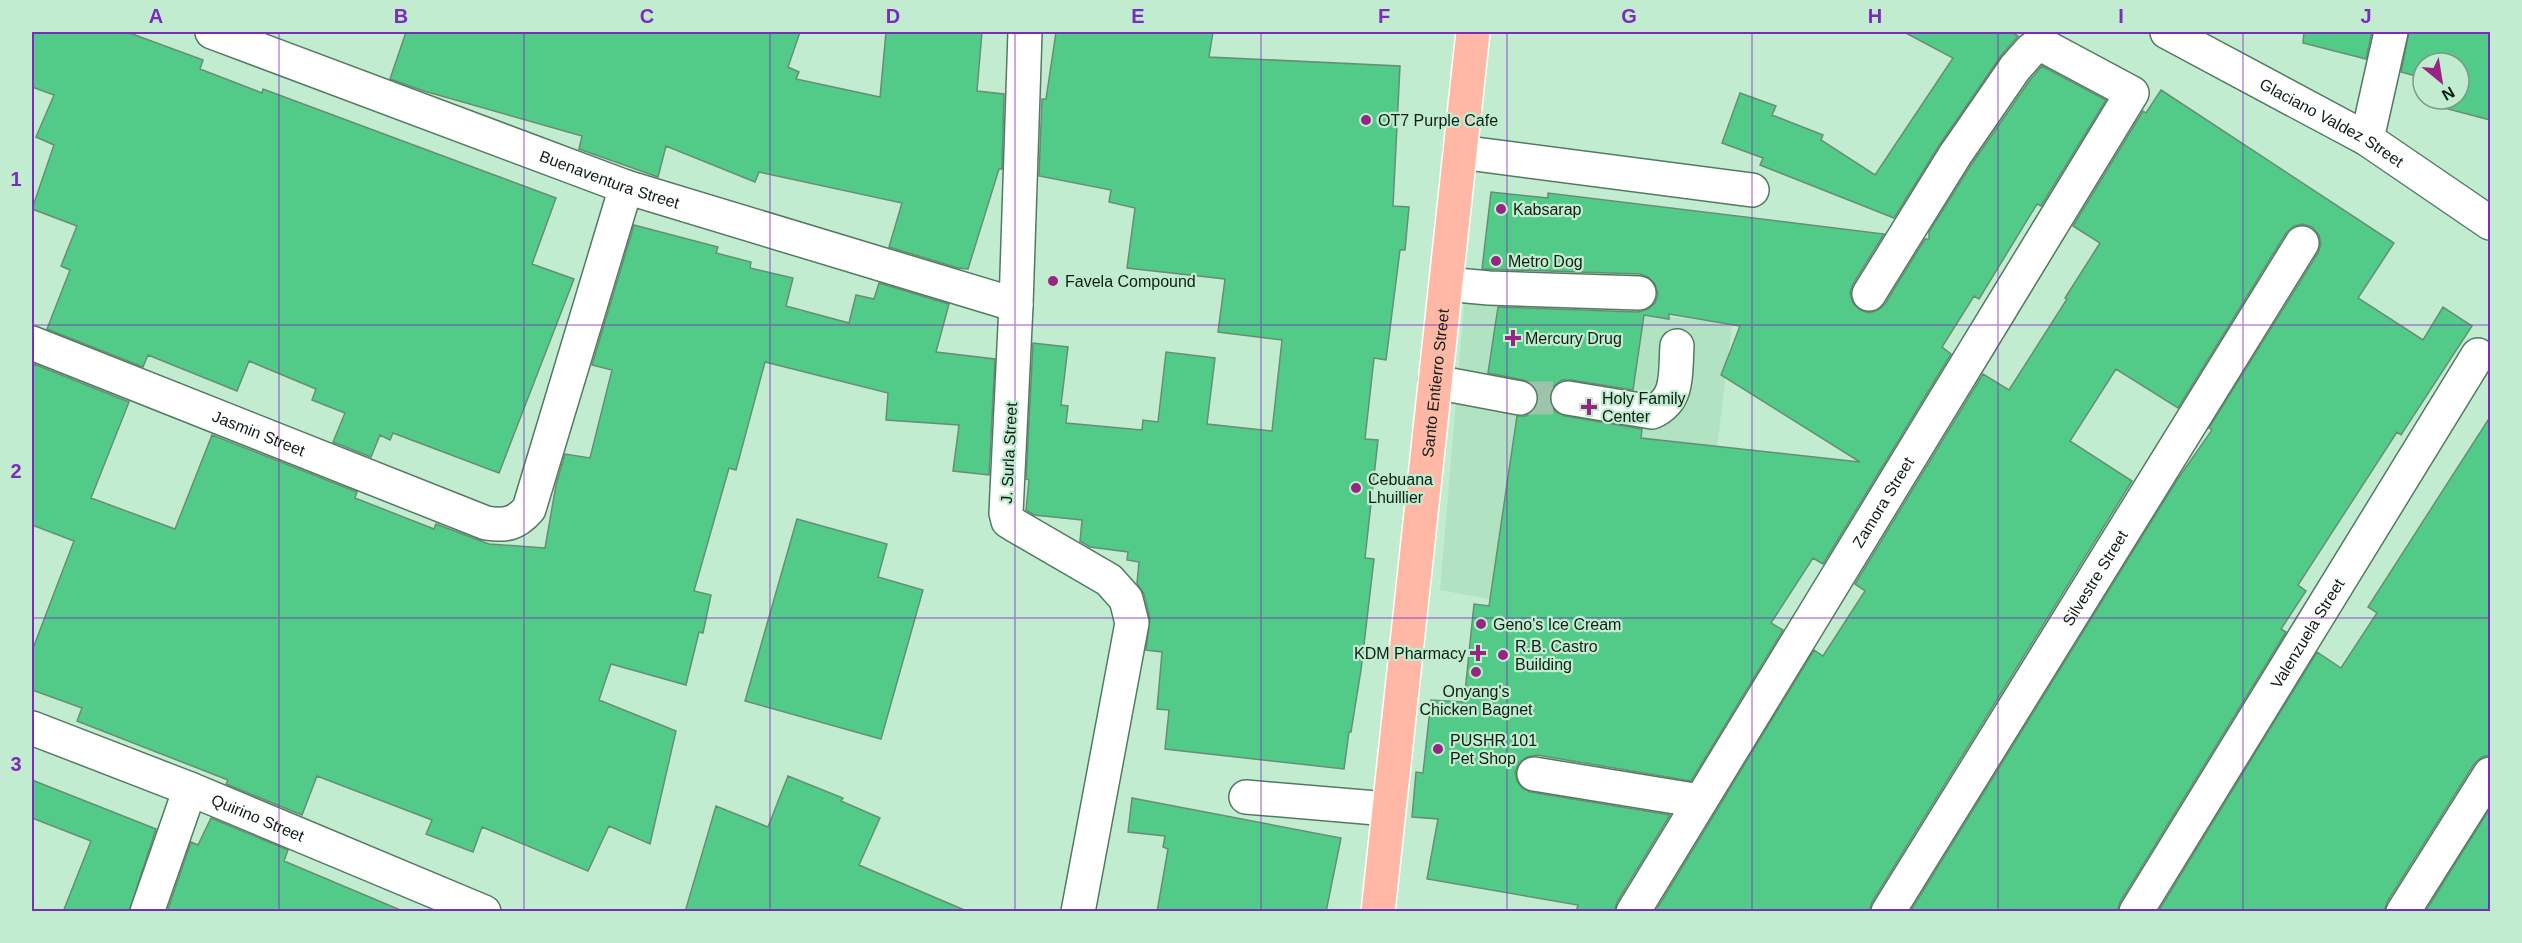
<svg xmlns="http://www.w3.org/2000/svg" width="2522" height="943" font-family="Helvetica,sans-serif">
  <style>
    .built { fill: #b1e3c2 }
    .building { fill: #51cb87; stroke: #678e75; stroke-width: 1.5; fill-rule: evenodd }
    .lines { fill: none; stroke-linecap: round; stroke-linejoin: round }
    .minor-tunnel { stroke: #9ec3ab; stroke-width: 33; stroke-dasharray: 33 16; stroke-linecap: butt }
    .minor-casing { stroke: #537a61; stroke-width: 36 }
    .major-casing { stroke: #fff; stroke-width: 36 }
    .minor { stroke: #fff; stroke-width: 33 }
    .major { stroke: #feb8a5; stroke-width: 33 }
    .grid { fill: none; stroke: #7b2cbf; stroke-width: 1.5; stroke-opacity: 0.55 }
    .poi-dot { fill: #972584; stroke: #c2ecd0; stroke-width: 2 }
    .labels { text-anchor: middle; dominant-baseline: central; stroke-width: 4.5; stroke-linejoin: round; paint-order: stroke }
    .poi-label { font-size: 16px; fill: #0f1e15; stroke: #c2ecd0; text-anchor: start }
    .street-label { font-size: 16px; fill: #0f1e15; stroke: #c2ecd0 }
    .neatline { fill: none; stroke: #7b2cbf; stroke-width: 2 }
    .grid-label { font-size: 20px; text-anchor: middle; font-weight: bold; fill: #7b2cbf }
  </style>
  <rect width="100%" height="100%" fill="#c2ecd0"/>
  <!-- built -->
  <path class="built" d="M 1465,293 L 1732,324 L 1712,490 L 1539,608 L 1440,590 Z"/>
  <!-- building -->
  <path class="building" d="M 32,32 L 127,32 L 203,60 L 200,69 L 262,93 L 263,89 L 556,198 L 532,264 L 574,279 L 499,473 L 393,433 L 390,440 L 380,435 L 371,457 L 333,442 L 345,413 L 312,400 L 316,389 L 249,361 L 237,391 L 148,355 L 143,367 L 47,329 L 70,270 L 61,266 L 77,226 L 32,209 L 54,145 L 36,137 L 54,95 L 32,87 Z
    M 406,32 L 800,32 L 788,67 L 799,72 L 796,79 L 880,97 L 886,32 L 982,32 L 977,91 L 1004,94 L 1002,169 L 999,169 L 968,269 L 958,268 L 889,247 L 902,203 L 759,172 L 755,182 L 666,146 L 658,177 L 579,149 L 582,136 L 424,91 L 390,79 Z
    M 1056,32 L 1213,32 L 1209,57 L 1400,66 L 1393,206 L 1409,207 L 1405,250 L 1400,250 L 1386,360 L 1374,358 L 1365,439 L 1378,440 L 1365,558 L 1374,559 L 1361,670 L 1351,732 L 1349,732 L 1344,769 L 1165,749 L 1169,710 L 1157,709 L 1162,652 L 1146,650 L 1150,619 L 1144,594 L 1137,583 L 1139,562 L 1127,560 L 1128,552 L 1090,547 L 1080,541 L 1082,520 L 1034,515 L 1026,510 L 1029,480 L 1026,479 L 1033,343 L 1068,347 L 1061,405 L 1068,406 L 1066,423 L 1142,430 L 1143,420 L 1158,422 L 1166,352 L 1215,358 L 1207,424 L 1272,431 L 1282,340 L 1218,332 L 1225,279 L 1127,268 L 1135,208 L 1109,202 L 1111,190 L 1039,176 L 1042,99 L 1046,99 Z
    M 1904,32 L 2011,32 L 2018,36 L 2000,57 L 1940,144 L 1894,218 L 1760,165 L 1763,158 L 1722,143 L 1740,93 L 1776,106 L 1772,115 L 1823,135 L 1821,140 L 1875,175 L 1953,58 Z
    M 2304,32 L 2372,32 L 2366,59 L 2303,43 Z
    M 2409,32 L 2490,32 L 2490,120 L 2448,109 L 2451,99 L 2459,99 L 2459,63 L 2423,63 L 2423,78 L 2401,72 Z
    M 2042,66 L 2106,100 L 2041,206 L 2037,204 L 1979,299 L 1974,296 L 1942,347 L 1951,354 L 1823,564 L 1813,558 L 1771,623 L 1783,630 L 1691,781 L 1537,755 L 1527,757 L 1519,763 L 1515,772 L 1517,781 L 1522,788 L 1530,792 L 1670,815 L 1617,902 L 1614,912 L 1576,912 L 1578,905 L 1427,879 L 1438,819 L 1412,817 L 1416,772 L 1423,773 L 1431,700 L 1464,702 L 1474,604 L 1489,606 L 1517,416 L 1526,416 L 1534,411 L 1538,401 L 1537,391 L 1532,383 L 1523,380 L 1488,373 L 1498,307 L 1638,312 L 1648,309 L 1655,303 L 1658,294 L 1655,284 L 1648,277 L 1640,274 L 1482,269 L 1491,192 L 1548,198 L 1548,193 L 1884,234 L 1853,284 L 1850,293 L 1853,303 L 1860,310 L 1869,313 L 1878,310 L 1885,304 L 1925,239 L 1929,239 L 1929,232 L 1971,165 L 2030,80 ZM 1669,314 L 1740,326 L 1721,375 L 1860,462 L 1641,438 L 1642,429 L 1565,416 L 1556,412 L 1550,404 L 1550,394 L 1554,386 L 1562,380 L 1571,380 L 1633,390 L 1644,315 L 1669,319 Z
    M 2161,90 L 2394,243 L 2358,298 L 2423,340 L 2443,307 L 2472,326 L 2401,435 L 2397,432 L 2298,585 L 2306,591 L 2281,629 L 2286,632 L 2120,902 L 2117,912 L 1910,912 L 2177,480 L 2212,430 L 2209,428 L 2318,253 L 2321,244 L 2319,235 L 2312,227 L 2303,224 L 2294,226 L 2286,233 L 2178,408 L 2116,369 L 2070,441 L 2132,481 L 1872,902 L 1869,912 L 1655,912 L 1814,650 L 1823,656 L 1865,591 L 1855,584 L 1983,374 L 2009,390 L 2067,299 L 2065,298 L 2100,243 L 2073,226 L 2143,111 L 2146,113 Z
    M 634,225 L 718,247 L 716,253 L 751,262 L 750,268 L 793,278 L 786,306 L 849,323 L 856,295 L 874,299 L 879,283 L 949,304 L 936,352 L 995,359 L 989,475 L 953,471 L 959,425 L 886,420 L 888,393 L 765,362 L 736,470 L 729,468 L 694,591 L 711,595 L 703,633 L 699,632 L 686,685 L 611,664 L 599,700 L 676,731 L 650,844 L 609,826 L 588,871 L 482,827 L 473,852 L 426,834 L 432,820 L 317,776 L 302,815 L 226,784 L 228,780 L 77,721 L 82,708 L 32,690 L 32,651 L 74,541 L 32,525 L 32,369 L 34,364 L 129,402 L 91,498 L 175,529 L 212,435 L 357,492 L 355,498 L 434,529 L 436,524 L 489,544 L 545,548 L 556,485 L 565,454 L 590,458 L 612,370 L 592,365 Z
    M 2490,417 L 2490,755 L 2482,757 L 2474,764 L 2387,902 L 2384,912 L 2158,912 L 2317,652 L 2341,668 L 2377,613 L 2368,607 Z
    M 797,519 L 887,544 L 878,577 L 923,590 L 881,739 L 745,701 Z
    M 788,776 L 843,798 L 841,801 L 880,818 L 859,865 L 969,912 L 685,912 L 716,806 L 768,827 Z
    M 32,780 L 156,829 L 129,912 L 63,912 L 91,841 L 32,818 Z
    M 1132,798 L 1341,838 L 1326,912 L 1157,912 L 1168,849 L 1163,847 L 1165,836 L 1128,832 Z
    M 2490,808 L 2490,912 L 2425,912 Z
    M 211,818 L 288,850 L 284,861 L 405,912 L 167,912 L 191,842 L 198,845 Z"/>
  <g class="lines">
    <!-- minor-tunnel -->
    <path class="minor-tunnel" d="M 1520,398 L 1568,398"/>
    <defs>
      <g id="minor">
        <path id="s1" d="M 212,32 L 626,187 L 1016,305"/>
        <path d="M 1025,32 L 1016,305 L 1006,513 L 1008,521 L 1016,526 L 1109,580 L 1126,599 L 1132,623 L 1078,912"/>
        <path id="s2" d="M 2167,32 L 2367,139 L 2490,223"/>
        <path d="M 2367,139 L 2391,32"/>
        <path d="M 1460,152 L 1752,190"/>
        <path d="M 1446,284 L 1489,288 L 1639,293"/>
        <path id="s3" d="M 32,343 L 486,523 C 506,526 516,524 529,509 L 626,187"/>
        <path d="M 1435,382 L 1520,398"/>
        <path d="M 1568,398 L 1652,412 C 1680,400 1675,372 1677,346"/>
        <path id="s4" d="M 32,728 L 190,789 L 484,912"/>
        <path d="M 1534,774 L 1700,801"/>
        <path d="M 1246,797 L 1388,809"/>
        <path d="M 147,912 L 190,789"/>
        <path id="s5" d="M 1633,912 L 2132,93 L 2046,47 L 2038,45 L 2031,50 L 2015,68 L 1955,155 L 1869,294"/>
        <path id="s6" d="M 1888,912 L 2302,243"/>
        <path id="s7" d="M 2136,912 L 2478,355"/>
        <path d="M 2403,912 L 2490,774"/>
      </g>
      <g id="major">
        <path id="s8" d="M 1378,912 L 1473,32"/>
      </g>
    </defs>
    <!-- minor casing -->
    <use href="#minor" class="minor-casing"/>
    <!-- major casing -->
    <use href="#major" class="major-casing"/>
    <!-- minor -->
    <use href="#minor" class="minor"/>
    <!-- major -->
    <use href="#major" class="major"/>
  </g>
  <!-- grid -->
  <path class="grid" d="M 279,32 L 279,912M 524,32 L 524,912M 770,32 L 770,912M 1015,32 L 1015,912M 1261,32 L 1261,912M 1507,32 L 1507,912M 1752,32 L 1752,912M 1998,32 L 1998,912M 2243,32 L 2243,912M 32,325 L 2490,325M 32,618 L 2490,618"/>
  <!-- markers -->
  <g class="poi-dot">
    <circle cx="1366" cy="120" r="6"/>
    <circle cx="1501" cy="209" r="6"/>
    <circle cx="1496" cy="261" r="6"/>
    <circle cx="1053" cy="281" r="6"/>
    <path d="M1510 329h6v6h6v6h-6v6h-6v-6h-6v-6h6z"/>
    <path d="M1586 398h6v6h6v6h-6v6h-6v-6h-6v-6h6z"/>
    <circle cx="1356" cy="488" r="6"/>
    <circle cx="1481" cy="624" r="6"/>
    <path d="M1475 644h6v6h6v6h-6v6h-6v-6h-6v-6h6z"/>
    <circle cx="1503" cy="655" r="6"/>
    <circle cx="1476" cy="672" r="6"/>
    <circle cx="1438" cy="749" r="6"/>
  </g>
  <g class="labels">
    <!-- poi labels -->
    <g class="poi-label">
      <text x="1378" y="120">OT7 Purple Cafe</text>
      <text x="1513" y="209">Kabsarap</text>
      <text x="1508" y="261">Metro Dog</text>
      <text x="1065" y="281">Favela Compound</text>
      <text x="1525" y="338">Mercury Drug</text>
      <text x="1602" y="398">Holy Family<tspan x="1602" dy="18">Center</tspan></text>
      <text x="1368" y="479">Cebuana<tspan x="1368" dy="18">Lhuillier</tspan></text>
      <text x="1493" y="624">Geno's Ice Cream</text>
      <text x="1515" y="646">R.B. Castro<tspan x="1515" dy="18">Building</tspan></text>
      <text x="1466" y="653" text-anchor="end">KDM Pharmacy</text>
      <text x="1476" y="691" text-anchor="middle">Onyang's<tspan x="1476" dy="18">Chicken Bagnet</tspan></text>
      <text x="1450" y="740">PUSHR 101<tspan x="1450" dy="18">Pet Shop</tspan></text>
    </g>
    <!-- street labels -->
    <g class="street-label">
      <text stroke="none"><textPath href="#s2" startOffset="188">Glaciano Valdez Street</textPath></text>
      <text stroke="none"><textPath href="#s1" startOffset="424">Buenaventura Street</textPath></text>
      <text stroke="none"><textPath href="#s8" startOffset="532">Santo Entierro Street</textPath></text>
      <text stroke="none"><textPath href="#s3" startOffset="244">Jasmin Street</textPath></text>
      <text transform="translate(1009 453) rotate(-87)">J. Surla Street</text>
      <text stroke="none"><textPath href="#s5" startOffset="480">Zamora Street</textPath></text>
      <text stroke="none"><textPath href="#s6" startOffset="393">Silvestre Street</textPath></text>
      <text stroke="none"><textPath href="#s7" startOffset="327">Valenzuela Street</textPath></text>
      <text stroke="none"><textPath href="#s4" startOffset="243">Quirino Street</textPath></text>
    </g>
  </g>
  <!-- border -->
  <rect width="2522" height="943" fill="none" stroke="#c2ecd0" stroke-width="66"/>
  <!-- north arrow -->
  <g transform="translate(2441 81) rotate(150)"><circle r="28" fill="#c2ecd0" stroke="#7a9a85" stroke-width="1.5"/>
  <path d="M0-4.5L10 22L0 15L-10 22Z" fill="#972584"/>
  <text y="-9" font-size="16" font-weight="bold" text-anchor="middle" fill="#0f1e15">N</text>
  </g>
  <rect x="33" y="33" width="2456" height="877" class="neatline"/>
  <g class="grid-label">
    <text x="156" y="23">A</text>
    <text x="401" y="23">B</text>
    <text x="647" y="23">C</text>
    <text x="893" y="23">D</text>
    <text x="1138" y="23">E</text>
    <text x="1384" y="23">F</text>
    <text x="1629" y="23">G</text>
    <text x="1875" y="23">H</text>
    <text x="2121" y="23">I</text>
    <text x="2366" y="23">J</text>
    <text x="16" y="186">1</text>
    <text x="16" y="478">2</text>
    <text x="16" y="771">3</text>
  </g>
</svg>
